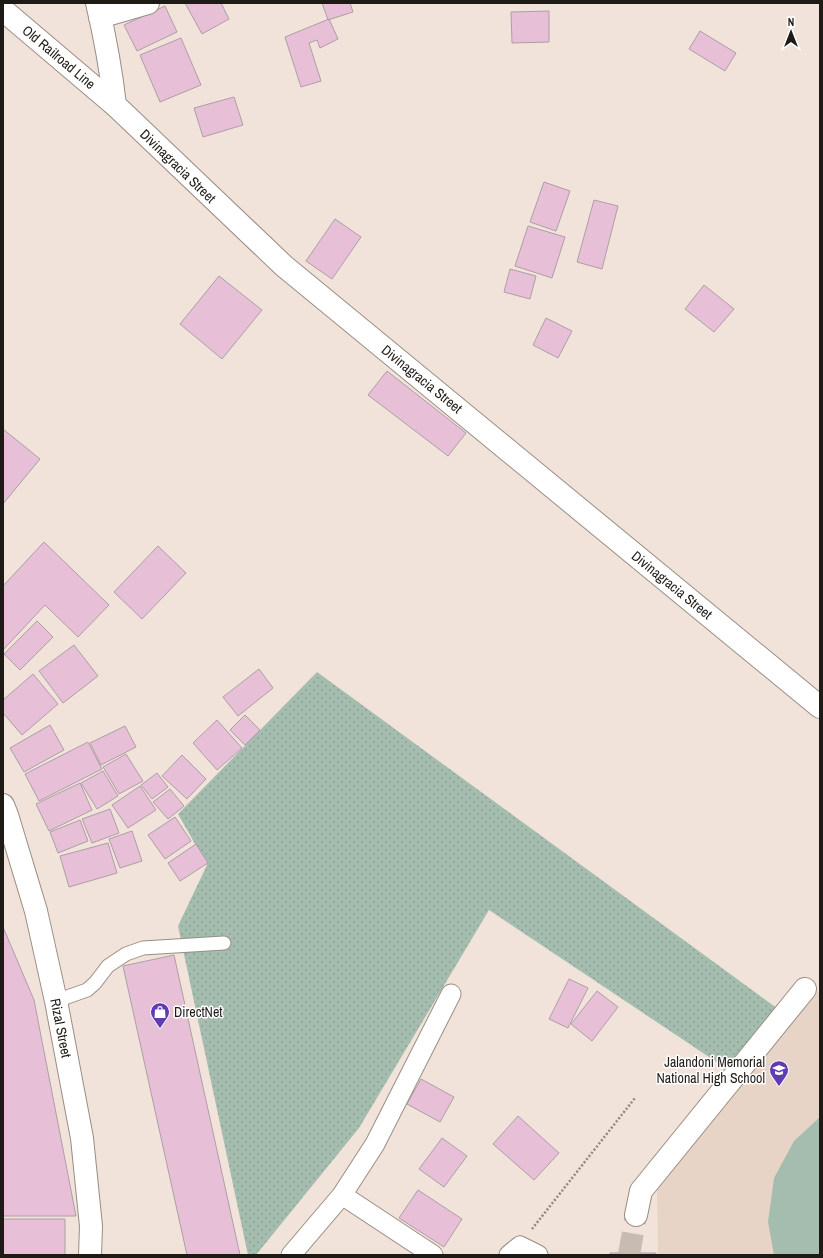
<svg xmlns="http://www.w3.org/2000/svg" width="823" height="1258" font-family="'Archivo Narrow',sans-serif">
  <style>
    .built { fill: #e8d4c6 }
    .grass { fill: url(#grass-dots) }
    .pitch { fill: #a4bdaf }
    .building { fill: #e7c0d7; stroke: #ac9ea6 }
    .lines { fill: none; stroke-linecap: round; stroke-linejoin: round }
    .minor-tunnel { stroke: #c7bbb2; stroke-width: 22; stroke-dasharray: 22 11; stroke-linecap: butt }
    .service-casing { stroke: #998d84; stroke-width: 15 }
    .pedestrian-casing { stroke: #998d84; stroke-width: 21 }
    .minor-casing { stroke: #998d84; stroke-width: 24 }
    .tertiary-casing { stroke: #998d84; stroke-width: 24 }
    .secondary-casing { stroke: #998d84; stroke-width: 24 }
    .path { stroke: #908780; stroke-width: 2.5; stroke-dasharray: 2 2; stroke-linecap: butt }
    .service { stroke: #fff; stroke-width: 13 }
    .pedestrian { stroke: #fff; stroke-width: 19 }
    .minor { stroke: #fff; stroke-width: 22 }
    .tertiary { stroke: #fff; stroke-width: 22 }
    .secondary { stroke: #fff; stroke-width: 22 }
    .labels { text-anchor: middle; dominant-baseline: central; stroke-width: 3; stroke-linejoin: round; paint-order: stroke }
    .street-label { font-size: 14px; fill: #1e1a16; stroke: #fff }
    .poi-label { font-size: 14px; fill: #1e1a16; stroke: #fff; text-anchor: start }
  </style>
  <defs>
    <pattern id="grass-dots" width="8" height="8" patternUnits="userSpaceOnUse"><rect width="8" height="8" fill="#a4bdaf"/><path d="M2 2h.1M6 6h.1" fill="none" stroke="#8da296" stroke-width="1.8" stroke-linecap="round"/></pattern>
  </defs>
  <rect width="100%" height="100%" fill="#f1e3d9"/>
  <!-- built -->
  <path class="built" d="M 820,989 L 820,1255 L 658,1255 L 657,1186 Z"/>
  <!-- grass -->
  <path class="grass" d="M 317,672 L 778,1009 L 727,1069 L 489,910 L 359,1128 L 256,1255 L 248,1255 L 178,926 L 207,865 L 178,814 Z"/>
  <!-- pitch -->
  <path class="pitch" d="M 820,1117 L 820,1255 L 774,1255 L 768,1222 L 774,1178 L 794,1141 Z"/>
  <!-- building -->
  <path class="building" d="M 185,3 L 221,3 L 229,19 L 202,34 Z
    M 322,3 L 350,3 L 353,12 L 328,20 Z
    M 165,6 L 177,32 L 137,51 L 124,25 Z
    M 549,11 L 549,42 L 512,43 L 511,12 Z
    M 329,19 L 338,39 L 320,48 L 317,40 L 309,43 L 321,81 L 301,87 L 285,37 Z
    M 700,31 L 736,53 L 725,71 L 689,49 Z
    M 181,38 L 201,85 L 160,102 L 140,55 Z
    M 234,97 L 243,125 L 203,137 L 194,108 Z
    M 544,182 L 570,191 L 556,231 L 530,222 Z
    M 594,200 L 618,206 L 602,269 L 577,262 Z
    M 335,219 L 361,237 L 332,279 L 306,261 Z
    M 528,226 L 565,237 L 552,278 L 515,266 Z
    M 510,269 L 536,276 L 530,299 L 504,292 Z
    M 219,276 L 262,310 L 222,359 L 180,324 Z
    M 704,285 L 734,309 L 714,332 L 685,309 Z
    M 546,318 L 572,331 L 558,358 L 533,345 Z
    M 387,371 L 466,433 L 448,456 L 368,395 Z
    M 3,429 L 40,459 L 3,504 Z
    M 44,542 L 109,605 L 78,637 L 45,605 L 3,650 L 3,586 Z
    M 158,546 L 186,573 L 142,619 L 114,592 Z
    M 37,621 L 53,637 L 20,670 L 4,654 Z
    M 74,645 L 98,676 L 63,703 L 39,671 Z
    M 259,669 L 273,688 L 238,716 L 223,697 Z
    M 33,674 L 58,704 L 22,735 L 3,713 L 3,700 Z
    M 245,715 L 260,730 L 245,745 L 230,730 Z
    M 217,720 L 242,748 L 217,770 L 193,743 Z
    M 50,725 L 64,750 L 24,772 L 10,748 Z
    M 125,726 L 136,747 L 101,765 L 90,743 Z
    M 88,742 L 102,769 L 39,801 L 25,774 Z
    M 126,754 L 143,781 L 119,794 L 103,767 Z
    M 182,755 L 206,779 L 187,799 L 162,776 Z
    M 103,771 L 118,796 L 97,809 L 81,783 Z
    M 157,773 L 168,787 L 152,799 L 141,785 Z
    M 80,783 L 92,810 L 49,831 L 36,804 Z
    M 140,786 L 156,810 L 128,828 L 112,805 Z
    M 170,789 L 184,806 L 168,819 L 153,802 Z
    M 110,809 L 119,833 L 92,843 L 82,819 Z
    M 175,817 L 191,841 L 165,859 L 148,835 Z
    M 80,820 L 88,841 L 58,853 L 50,832 Z
    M 132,831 L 142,861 L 120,868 L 109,839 Z
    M 108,843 L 117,873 L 69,887 L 60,856 Z
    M 196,844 L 208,863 L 180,881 L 168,863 Z
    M 3,927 L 34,1000 L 76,1216 L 3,1216 Z
    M 174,955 L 240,1255 L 187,1255 L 123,966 Z
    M 569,979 L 588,988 L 568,1028 L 549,1019 Z
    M 597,991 L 618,1007 L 592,1041 L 571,1024 Z
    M 421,1079 L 454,1097 L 440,1122 L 407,1104 Z
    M 518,1116 L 559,1153 L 534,1180 L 493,1144 Z
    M 442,1138 L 467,1156 L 444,1187 L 419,1169 Z
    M 418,1190 L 462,1219 L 444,1247 L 399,1218 Z
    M 3,1219 L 65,1219 L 65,1255 L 3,1255 Z
    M 610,1253 L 656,1253 L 656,1255 L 610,1255 Z"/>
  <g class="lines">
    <!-- minor-tunnel -->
    <path class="minor-tunnel" d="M 629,1255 L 636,1215"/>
    <defs>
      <path id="service" d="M 56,1001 L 87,990 L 95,983 L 108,966 L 126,954 L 143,948 L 224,943"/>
      <path id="pedestrian" d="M 342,1195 L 433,1255
        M 291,1255 L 342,1195 L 375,1144 L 451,994
        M 509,1255 L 520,1246 L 538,1255"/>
      <path id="minor" d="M 3,10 L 115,105
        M 100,17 L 148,3
        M 636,1215 L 641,1191 L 805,989"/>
      <path id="tertiary" d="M 97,3 C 105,37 111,70 115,105 L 284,266 L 820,707"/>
      <path id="secondary" d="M 3,805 L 7,815 L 36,911 L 56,1001 L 82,1138 L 91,1226 L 90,1255"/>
    </defs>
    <!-- service casing -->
    <use href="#service" class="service-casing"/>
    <!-- pedestrian casing -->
    <use href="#pedestrian" class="pedestrian-casing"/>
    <!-- minor casing -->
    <use href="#minor" class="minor-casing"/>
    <!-- tertiary casing -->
    <use href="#tertiary" class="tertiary-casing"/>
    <!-- secondary casing -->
    <use href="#secondary" class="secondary-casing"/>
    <!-- path -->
    <path class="path" d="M 532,1229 L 635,1098"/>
    <!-- service -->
    <use href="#service" class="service"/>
    <!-- pedestrian -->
    <use href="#pedestrian" class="pedestrian"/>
    <!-- minor -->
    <use href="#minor" class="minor"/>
    <!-- tertiary -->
    <use href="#tertiary" class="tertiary"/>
    <!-- secondary -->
    <use href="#secondary" class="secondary"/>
  </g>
  <!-- icons -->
  <defs>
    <symbol id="shop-pin" viewBox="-11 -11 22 30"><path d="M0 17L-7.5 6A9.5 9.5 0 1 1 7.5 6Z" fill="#603cb4" stroke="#fff"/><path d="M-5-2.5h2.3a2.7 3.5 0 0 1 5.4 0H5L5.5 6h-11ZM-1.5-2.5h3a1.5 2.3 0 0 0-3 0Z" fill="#fff"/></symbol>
    <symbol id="school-pin" viewBox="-11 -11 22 30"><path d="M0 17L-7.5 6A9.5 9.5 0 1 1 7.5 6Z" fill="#603cb4" stroke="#fff"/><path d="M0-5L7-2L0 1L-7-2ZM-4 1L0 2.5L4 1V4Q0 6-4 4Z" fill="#fff"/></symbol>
  </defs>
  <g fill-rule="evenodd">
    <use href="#shop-pin" x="149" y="1001" width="22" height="30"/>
    <use href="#school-pin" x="768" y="1059" width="22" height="30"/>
  </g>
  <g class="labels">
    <!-- street labels -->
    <g class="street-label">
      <text transform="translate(59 57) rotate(40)">Old Railroad Line</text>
      <text transform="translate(178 166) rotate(44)">Divinagracia Street</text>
      <text transform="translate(422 379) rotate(39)">Divinagracia Street</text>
      <text transform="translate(672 585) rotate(39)">Divinagracia Street</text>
      <text transform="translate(61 1028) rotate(79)">Rizal Street</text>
    </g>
    <!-- poi labels -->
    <g class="poi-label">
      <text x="174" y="1012">DirectNet</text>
      <text x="765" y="1062" text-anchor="end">Jalandoni Memorial<tspan x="765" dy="16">National High School</tspan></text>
    </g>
  </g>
  <!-- border -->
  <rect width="823" height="1258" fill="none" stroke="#1e1a16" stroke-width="8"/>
  <!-- north arrow -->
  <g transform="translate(791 32)" stroke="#ffffff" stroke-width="3" paint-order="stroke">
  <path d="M0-3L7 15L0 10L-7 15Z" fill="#1e1a16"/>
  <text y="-6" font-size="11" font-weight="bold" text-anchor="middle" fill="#1e1a16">N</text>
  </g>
</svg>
